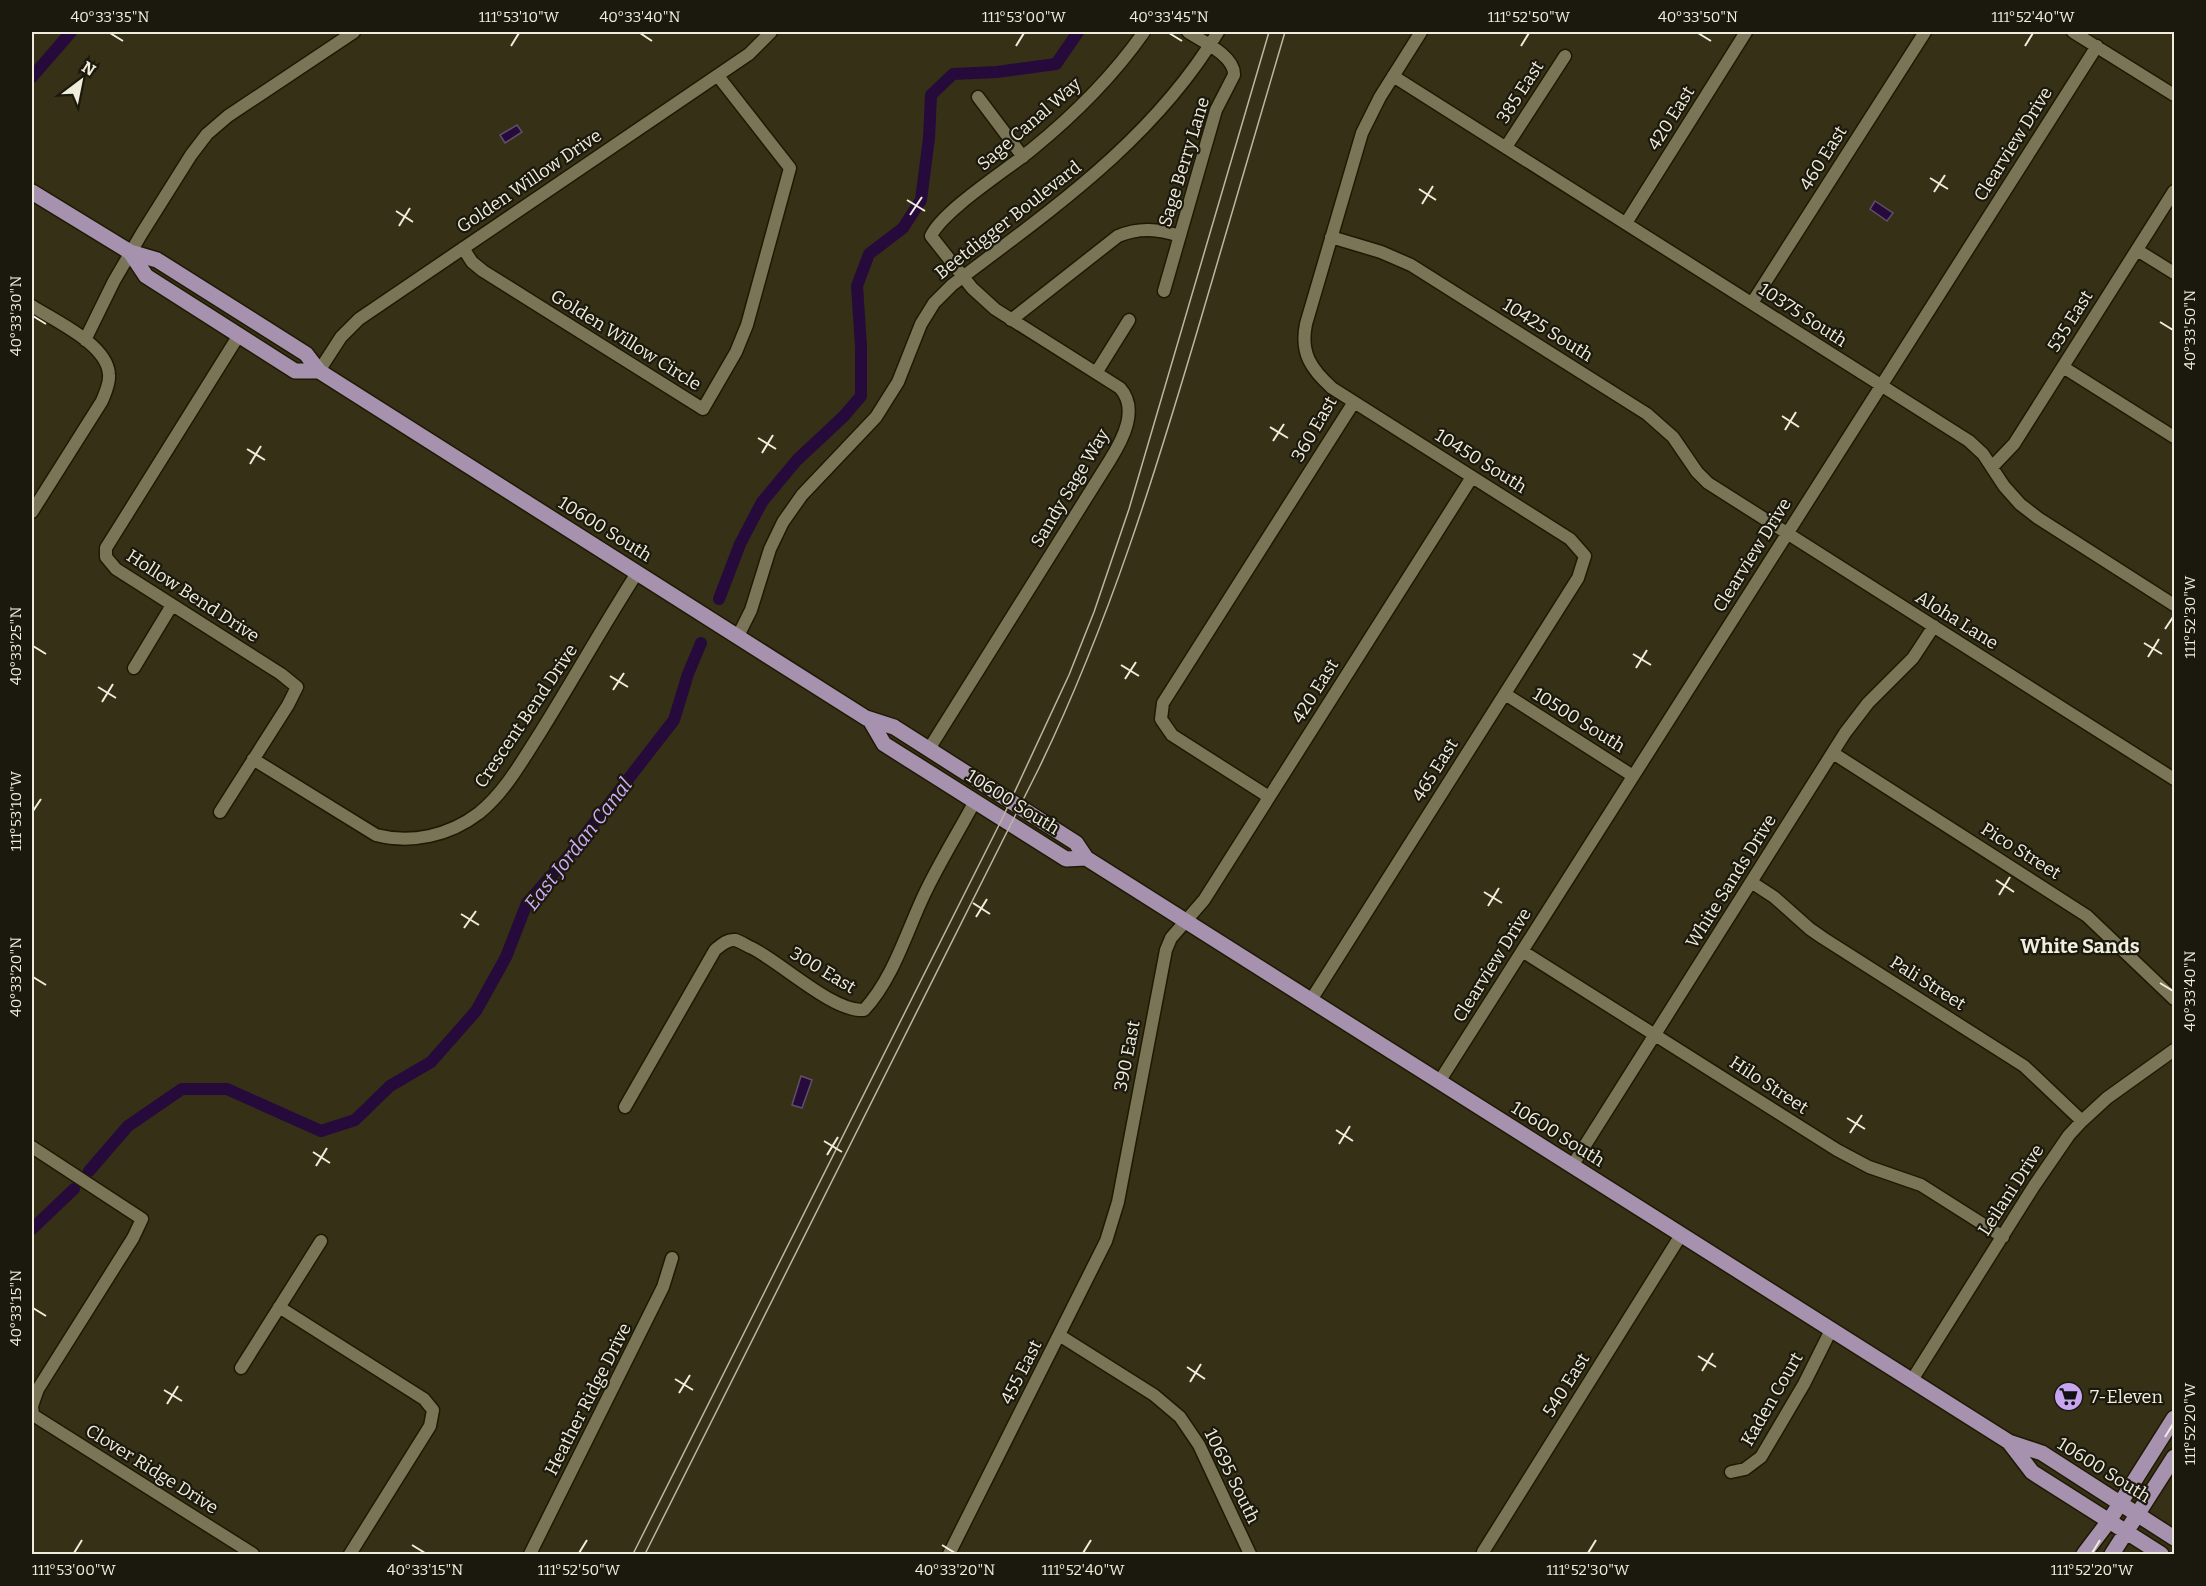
<svg xmlns="http://www.w3.org/2000/svg" width="2206" height="1586" font-family="Bitter,serif">
  <style>
    .water { fill: #250a3b; stroke: #624e6c; stroke-width: 1.5 }
    .lines { fill: none; stroke-linecap: round; stroke-linejoin: round }
    .canal { stroke: #250a3b; stroke-width: 12 }
    .minor-casing { stroke: #1e1900; stroke-width: 15 }
    .major-casing { stroke: #1e1900; stroke-width: 18 }
    .minor { stroke: #7a7557; stroke-width: 12 }
    .major { stroke: #a691af; stroke-width: 15 }
    .tram { stroke: #bbb7a4; stroke-width: 1.5 }
    .ticks { fill: none; stroke: #f0eddd; stroke-width: 2 }
    .labels { text-anchor: middle; dominant-baseline: central; stroke-width: 4.5; stroke-linejoin: round; paint-order: stroke }
    .street-label { font-size: 18px; fill: #f0eddd; stroke: #1b190d }
    .poi-label { font-size: 18px; fill: #f0eddd; stroke: #1b190d; text-anchor: start }
    .water-label { font-size: 20px; font-style: italic; fill: #d1abfd; stroke: #1b190d }
    .neighbourhood-label { font-size: 20px; font-weight: bold; fill: #f0eddd; stroke: #1b190d }
    .neatline { fill: none; stroke: #f0eddd; stroke-width: 2 }
    .ticks-label { font-size: 15px; text-anchor: middle; fill: #f0eddd }
  </style>
  <rect width="100%" height="100%" fill="#363116"/>
  <!-- water -->
  <path class="water" d="M 517,125 L 522,132 L 505,143 L 500,135 Z
    M 1875,201 L 1893,213 L 1887,221 L 1870,209 Z
    M 801,1076 L 812,1080 L 802,1108 L 792,1105 Z"/>
  <g class="lines">
    <!-- canal -->
    <path class="canal" d="M 32,77 L 71,32
      M 719,599 L 740,544 L 762,502 L 797,460 L 844,416 L 861,396 L 861,346 L 857,286 L 869,254 L 903,228 L 921,200 L 929,138 L 931,95 L 953,74 L 997,72 L 1056,64 L 1078,32
      M 89,1171 L 128,1126 L 182,1089 L 227,1089 L 321,1131 L 355,1120 L 390,1086 L 431,1062 L 476,1011 L 506,957 L 527,903 L 567,858 L 674,720 L 688,674 L 701,643
      M 32,1229 L 74,1189"/>
    <defs>
      <path id="minor" d="M 2073,32 L 2174,95
        M 1393,76 L 1969,441 L 1983,454 L 2004,486 L 2020,504 L 2038,518 L 2174,605
        M 978,97 L 1023,157
        M 1506,147 L 1565,56
        M 1626,223 L 1746,32
        M 1331,237 L 1381,252 L 1411,265 L 1647,414 L 1673,437 L 1697,472 L 1708,483 L 2174,779
        M 463,248 L 472,262 L 483,271 L 703,409 L 736,352 L 747,325 L 790,168 L 718,76
        M 2137,250 L 2174,273
        M 1164,291 L 1216,110 L 1234,75 C 1235,56 1202,41 1188,32
        M 1752,303 L 1925,32
        M 32,306 C 55,321 107,344 109,374 C 110,384 105,393 102,401 L 32,512
        M 1011,320 L 1118,236 C 1140,227 1158,229 1180,236
        M 85,340 L 114,281 L 142,233 L 191,155 L 207,134 L 228,116 L 354,32
        M 2063,367 L 2174,437
        M 319,371 L 341,337 L 359,319 L 749,54 L 771,32
        M 1096,373 L 1129,320
        M 1992,467 L 2014,444 L 2174,191
        M 738,636 L 751,610 L 770,549 L 783,522 L 802,495 L 876,417 L 898,382 L 921,324 L 934,303 L 952,285 C 1052,209 1152,141 1218,32
        M 134,668 L 172,605
        M 1505,694 L 1633,776
        M 929,749 L 1110,460 C 1123,439 1139,409 1120,388 L 995,309 L 972,288 L 931,236 C 942,211 1008,169 1031,150 C 1073,116 1113,76 1144,32
        M 1833,753 L 2087,916 L 2174,999
        M 253,759 L 376,835 C 411,844 449,836 479,813 C 505,792 522,761 540,733 C 573,680 603,626 637,573
        M 1269,797 L 1172,735 L 1161,719 L 1163,703 L 1354,402
        M 220,812 L 288,705 L 297,687 L 281,674 L 116,569 L 106,557 L 106,548 L 239,335
        M 1751,882 L 1774,897 L 1810,929 L 1823,938 L 2024,1066 L 2082,1121
        M 1522,951 L 1837,1150 L 1869,1167 L 1921,1185 L 2003,1237
        M 1311,1000 L 1578,578 L 1585,556 L 1570,539 L 1332,388 C 1311,369 1300,353 1306,324 L 1362,133 L 1380,97 L 1421,32
        M 1439,1082 L 2097,46
        M 625,1107 L 715,950 C 721,945 727,939 735,940 C 740,941 747,946 752,948 C 782,963 833,1012 864,1010 C 893,979 906,933 924,895 C 939,863 958,833 975,801
        M 32,1147 L 142,1219 L 133,1238 L 38,1389 L 32,1406 L 33,1415 L 253,1554
        M 1572,1166 L 1845,733 L 1868,703 L 1913,658 L 1934,626
        M 279,1307 L 424,1399 L 433,1410 L 430,1426 L 350,1554
        M 1059,1335 L 1154,1395 L 1180,1417 L 1199,1445 L 1250,1554
        M 241,1368 L 321,1241
        M 1912,1380 L 2034,1186 L 2069,1135 L 2082,1121 L 2107,1098 L 2174,1050
        M 1731,1472 L 1745,1469 L 1761,1457 L 1804,1384 L 1831,1330
        M 530,1554 L 663,1287 L 672,1258
        M 949,1554 L 1106,1241 L 1118,1202 L 1166,950 L 1171,938 L 1204,900 L 1472,477
        M 1484,1554 L 1483,1552 L 1681,1235"/>
      <path id="major" d="M 32,192 L 130,252 L 157,260 L 306,354 L 319,371 L 866,718 L 894,727 L 1076,843 L 1086,858 L 2009,1442 L 2042,1453 L 2174,1538
        M 130,252 L 146,276 L 295,371 L 319,371
        M 870,720 L 884,744 L 1066,859 L 1086,858
        M 2009,1442 L 2032,1472 L 2161,1554
        M 2084,1554 L 2109,1521 L 2174,1418
        M 2112,1554 L 2174,1457"/>
    </defs>
    <!-- minor casing -->
    <use href="#minor" class="minor-casing"/>
    <!-- major casing -->
    <use href="#major" class="major-casing"/>
    <!-- minor -->
    <use href="#minor" class="minor"/>
    <!-- major -->
    <use href="#major" class="major"/>
    <!-- tram -->
    <path class="tram" d="M 633,1554 L 1002,819 L 1069,675 L 1094,612 L 1129,509 L 1269,32
      M 645,1554 L 1039,768 C 1110,621 1156,471 1202,315 C 1230,221 1257,126 1285,32"/>
  </g>
  <!-- ticks -->
  <path class="ticks" d="M 110,33 L 123,41M 640,33 L 652,41M 1169,33 L 1182,41M 1698,33 L 1711,41M 511,46 L 519,33M 1016,46 L 1024,33M 1521,46 L 1529,33M 2025,46 L 2033,33M 1930,178 L 1948,189M 1419,189 L 1436,200M 1934,192 L 1945,175M 907,200 L 925,211M 1422,204 L 1433,186M 396,211 L 413,222M 910,215 L 922,197M 399,226 L 410,208M 33,316 L 46,324M 2160,322 L 2173,330M 1782,416 L 1799,427M 1270,427 L 1288,438M 1785,430 L 1796,412M 758,438 L 776,449M 1273,441 L 1284,424M 247,449 L 265,460M 762,453 L 773,435M 250,464 L 261,446M 2165,629 L 2173,617M 2144,643 L 2162,654M 33,646 L 46,654M 1633,654 L 1651,665M 2148,657 L 2159,639M 1121,665 L 1139,676M 1636,668 L 1647,650M 610,676 L 628,687M 1125,679 L 1136,662M 98,687 L 116,698M 613,690 L 624,673M 102,702 L 113,684M 33,811 L 41,799M 1996,880 L 2014,892M 1484,892 L 1502,903M 1999,895 L 2010,877M 973,903 L 990,914M 1488,906 L 1499,888M 461,914 L 479,925M 976,917 L 987,899M 464,928 L 476,911M 33,977 L 46,985M 2160,983 L 2173,991M 1847,1118 L 1865,1129M 1336,1130 L 1353,1141M 1850,1133 L 1862,1115M 824,1141 L 842,1152M 1339,1144 L 1350,1126M 313,1152 L 330,1163M 827,1155 L 838,1137M 316,1166 L 327,1148M 33,1308 L 46,1316M 1698,1356 L 1716,1367M 1187,1367 L 1205,1379M 1702,1371 L 1713,1353M 675,1379 L 693,1390M 1190,1382 L 1201,1364M 164,1390 L 182,1401M 679,1393 L 690,1375M 167,1404 L 178,1386M 2165,1437 L 2173,1424M 412,1545 L 425,1553M 942,1545 L 955,1553M 74,1553 L 82,1540M 579,1553 L 587,1540M 1083,1553 L 1091,1540M 1588,1553 L 1596,1540M 2092,1553 L 2100,1540"/>
  <!-- icons -->
  <defs>
    <symbol id="supermarket-disc" viewBox="-11 -11 22 22"><circle r="9.5" fill="#c7a6ef" stroke="#1b190d"/><path d="M-6-5.5h2.5l.6 2H6L4.5 2H-2.5L-4.4-4H-6ZM-1.5 3.2a1.3 1.3 0 1 0 .1 0ZM3 3.2a1.3 1.3 0 1 0 .1 0Z" fill="#111"/></symbol>
  </defs>
  <g fill-rule="evenodd">
    <use href="#supermarket-disc" x="2052" y="1380" width="33" height="33"/>
  </g>
  <g class="labels">
    <!-- street labels -->
    <g class="street-label">
      <text transform="translate(1520 92) rotate(-57)">385 East</text>
      <text transform="translate(1671 118) rotate(-58)">420 East</text>
      <text transform="translate(1029 124) rotate(-41)">Sage Canal Way</text>
      <text transform="translate(2013 144) rotate(-58)">Clearview Drive</text>
      <text transform="translate(1823 158) rotate(-58)">460 East</text>
      <text transform="translate(1184 162) rotate(-73)">Sage Berry Lane</text>
      <text transform="translate(529 181) rotate(-34)">Golden Willow Drive</text>
      <text transform="translate(1008 220) rotate(-38)">Beetdigger Boulevard</text>
      <text transform="translate(1803 315) rotate(33)">10375 South</text>
      <text transform="translate(2070 321) rotate(-58)">535 East</text>
      <text transform="translate(1548 330) rotate(32)">10425 South</text>
      <text transform="translate(626 340) rotate(32)">Golden Willow Circle</text>
      <text transform="translate(1314 429) rotate(-60)">360 East</text>
      <text transform="translate(1481 461) rotate(32)">10450 South</text>
      <text transform="translate(1070 488) rotate(-59)">Sandy Sage Way</text>
      <text transform="translate(605 529) rotate(32)">10600 South</text>
      <text transform="translate(1752 555) rotate(-58)">Clearview Drive</text>
      <text transform="translate(193 596) rotate(33)">Hollow Bend Drive</text>
      <text transform="translate(1957 620) rotate(32)">Aloha Lane</text>
      <text transform="translate(1315 691) rotate(-58)">420 East</text>
      <text transform="translate(526 716) rotate(-56)">Crescent Bend Drive</text>
      <text transform="translate(1579 720) rotate(32)">10500 South</text>
      <text transform="translate(1435 770) rotate(-58)">465 East</text>
      <text transform="translate(1013 802) rotate(32)">10600 South</text>
      <text transform="translate(2021 851) rotate(32)">Pico Street</text>
      <text transform="translate(1731 881) rotate(-58)">White Sands Drive</text>
      <text transform="translate(1492 965) rotate(-58)">Clearview Drive</text>
      <text transform="translate(823 970) rotate(31)">300 East</text>
      <text transform="translate(1928 983) rotate(32)">Pali Street</text>
      <text transform="translate(1127 1056) rotate(-79)">390 East</text>
      <text transform="translate(1769 1085) rotate(33)">Hilo Street</text>
      <text transform="translate(1558 1134) rotate(32)">10600 South</text>
      <text transform="translate(2011 1190) rotate(-57)">Leilani Drive</text>
      <text transform="translate(1021 1372) rotate(-63)">455 East</text>
      <text transform="translate(1566 1385) rotate(-58)">540 East</text>
      <text transform="translate(588 1399) rotate(-63)">Heather Ridge Drive</text>
      <text transform="translate(1772 1399) rotate(-60)">Kaden Court</text>
      <text transform="translate(152 1469) rotate(32)">Clover Ridge Drive</text>
      <text transform="translate(2104 1470) rotate(32)">10600 South</text>
      <text transform="translate(1232 1476) rotate(64)">10695 South</text>
    </g>
    <!-- poi labels -->
    <g class="poi-label">
      <text x="2090" y="1397">7-Eleven</text>
    </g>
    <!-- water labels -->
    <g class="water-label">
      <text transform="translate(578 844) rotate(-52)">East Jordan Canal</text>
    </g>
    <!-- neighbourhood labels -->
    <g class="neighbourhood-label">
      <text x="2080" y="946">White Sands</text>
    </g>
  </g>
  <!-- border -->
  <rect width="2206" height="1586" fill="none" stroke="#1b190d" stroke-width="66"/>
  <!-- north arrow -->
  <g transform="translate(81 81) rotate(32)" stroke="#1b190d" stroke-width="4.5" paint-order="stroke">
  <path d="M0-4.5L10 22L0 15L-10 22Z" fill="#f0eddd"/>
  <text y="-9" font-size="16" font-weight="bold" text-anchor="middle" fill="#f0eddd">N</text>
  </g>
  <rect x="33" y="33" width="2140" height="1520" class="neatline"/>
  <g class="ticks-label">
    <text x="110" y="22">40°33'35"N</text>
    <text x="519" y="22">111°53'10"W</text>
    <text x="640" y="22">40°33'40"N</text>
    <text x="1024" y="22">111°53'00"W</text>
    <text x="1169" y="22">40°33'45"N</text>
    <text x="1529" y="22">111°52'50"W</text>
    <text x="1698" y="22">40°33'50"N</text>
    <text x="2033" y="22">111°52'40"W</text>
    <text transform="translate(16 316) rotate(-90)" y="5">40°33'30"N</text>
    <text transform="translate(2190 330) rotate(-90)" y="5">40°33'50"N</text>
    <text transform="translate(2190 617) rotate(-90)" y="5">111°52'30"W</text>
    <text transform="translate(16 646) rotate(-90)" y="5">40°33'25"N</text>
    <text transform="translate(16 811) rotate(-90)" y="5">111°53'10"W</text>
    <text transform="translate(16 977) rotate(-90)" y="5">40°33'20"N</text>
    <text transform="translate(2190 991) rotate(-90)" y="5">40°33'40"N</text>
    <text transform="translate(16 1308) rotate(-90)" y="5">40°33'15"N</text>
    <text transform="translate(2190 1424) rotate(-90)" y="5">111°52'20"W</text>
    <text x="74" y="1575">111°53'00"W</text>
    <text x="425" y="1575">40°33'15"N</text>
    <text x="579" y="1575">111°52'50"W</text>
    <text x="955" y="1575">40°33'20"N</text>
    <text x="1083" y="1575">111°52'40"W</text>
    <text x="1588" y="1575">111°52'30"W</text>
    <text x="2092" y="1575">111°52'20"W</text>
  </g>
</svg>
